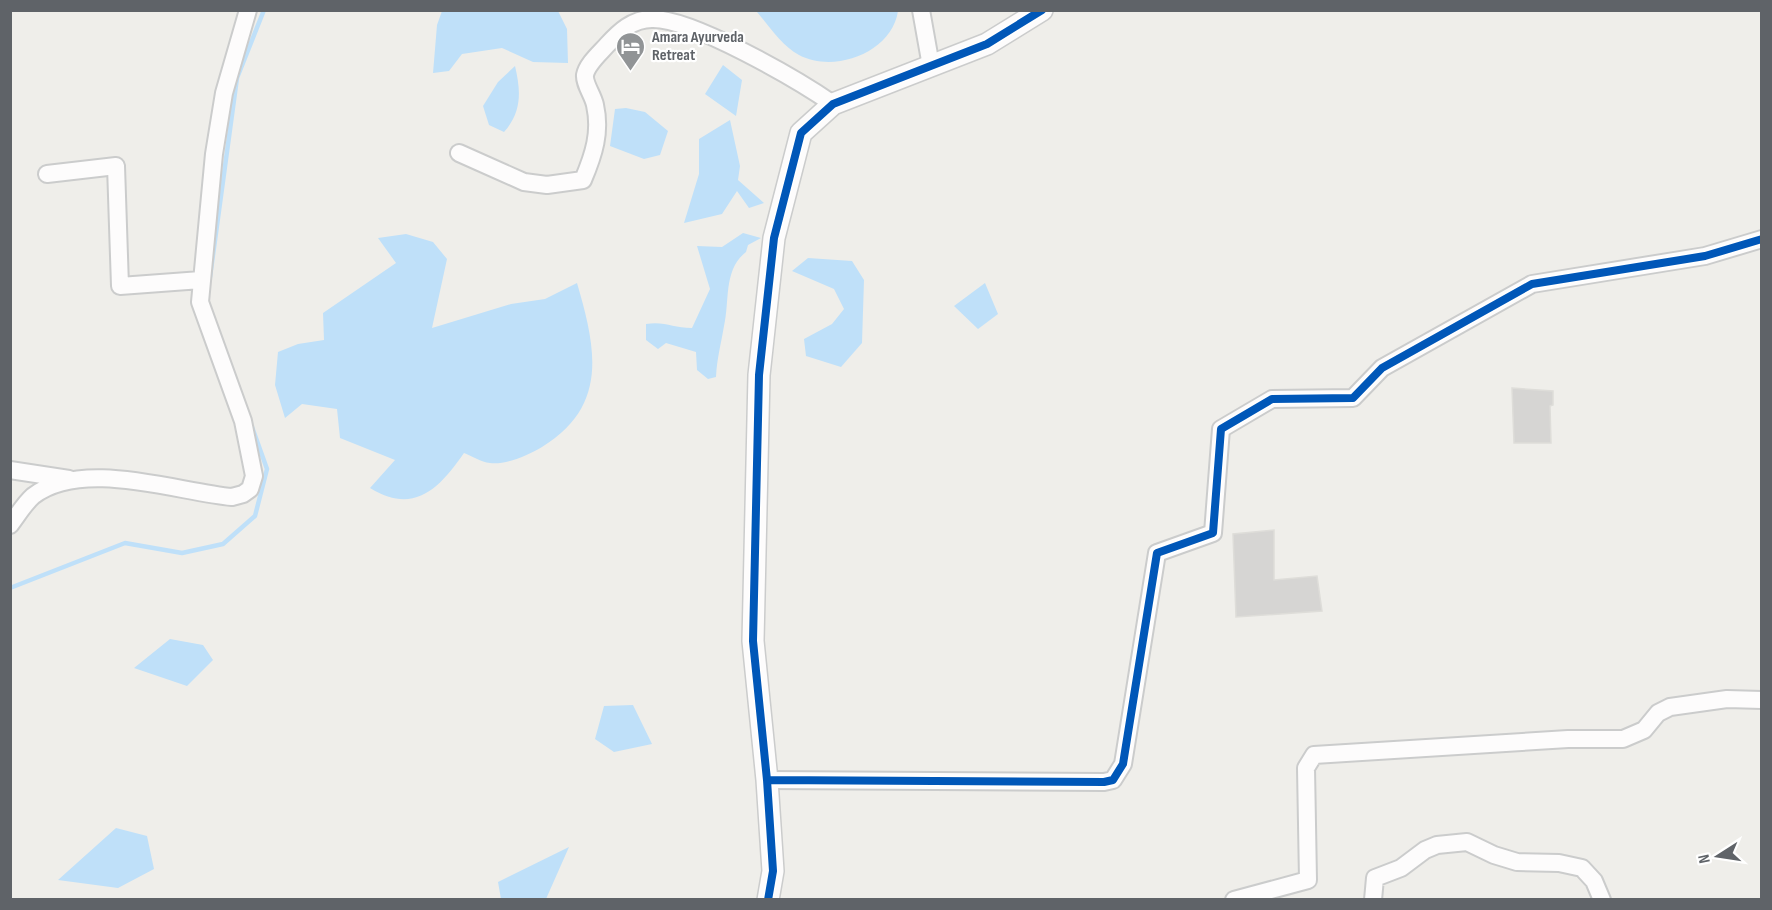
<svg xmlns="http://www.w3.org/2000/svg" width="1772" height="910" font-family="'Sofia Sans Condensed',sans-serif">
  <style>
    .water { fill: #bfe0f9 }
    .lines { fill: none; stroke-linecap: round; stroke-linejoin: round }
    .stream { stroke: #bfe0f9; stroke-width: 4.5 }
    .building { fill: #d6d5d3; stroke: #deddd9; stroke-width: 1.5 }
    .minor-casing { stroke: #cbcccc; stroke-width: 20 }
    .tertiary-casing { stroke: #cbcccc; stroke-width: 24 }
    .minor { stroke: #fdfcfc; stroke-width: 16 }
    .tertiary { stroke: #fdfcfc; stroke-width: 21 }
    .cycleway-casing { stroke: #fff; stroke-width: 11 }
    .cycleway { stroke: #0057b8; stroke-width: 8 }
    .labels { text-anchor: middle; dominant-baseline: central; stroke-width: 4.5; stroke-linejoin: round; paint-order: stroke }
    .poi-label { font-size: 16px; font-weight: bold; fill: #5f6368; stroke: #fff; text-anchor: start }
  </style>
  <rect width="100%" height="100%" fill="#efeeea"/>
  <!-- water -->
  <path class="water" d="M 442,11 L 558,11 L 567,29 L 568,63 L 533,62 L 502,48 L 462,54 L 449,71 L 433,73 L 437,25 Z
    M 763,11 L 763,10 L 898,11 C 892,52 835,74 799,55 C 782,46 770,27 757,12 Z
    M 723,65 L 742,80 L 736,116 L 705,94 Z
    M 515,66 C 521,91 522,112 504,132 L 489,125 L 483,106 L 498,82 Z
    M 626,108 L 645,112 L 668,131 L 660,155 L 644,159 L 610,146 L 615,109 Z
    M 730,120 L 740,166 L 738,180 L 764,203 L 749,208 L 737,191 L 722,214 L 684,223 L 699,174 L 699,139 Z
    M 743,233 L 761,238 L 748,245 L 746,252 C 723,270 730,301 724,326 C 721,344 717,358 716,377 L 708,379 L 697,370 L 696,352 L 666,343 L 658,349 L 646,340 L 646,324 C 665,321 673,328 692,328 L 710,289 L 697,246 L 722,247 Z
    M 406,234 L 433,242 L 447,259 L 432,328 L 511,304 L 545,299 L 577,283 C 596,348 609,406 542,447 C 529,455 506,465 490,463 C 481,462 472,456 464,453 C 439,489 414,515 370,488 L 395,460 L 340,438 L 337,409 L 302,404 L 285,418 L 275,385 L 278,352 L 298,344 L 324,340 L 323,313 L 396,263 L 378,238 Z
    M 808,258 L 852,261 L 864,280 L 862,343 L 841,367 L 806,356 L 804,339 L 832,324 L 844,309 L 834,289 L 792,271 Z
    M 985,283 L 998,314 L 978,329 L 954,306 Z
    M 170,639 L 203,645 L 213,660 L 187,686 L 134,668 Z
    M 633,705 L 652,744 L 614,752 L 595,739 L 604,706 Z
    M 116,828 L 147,836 L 154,869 L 118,888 L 58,880 Z
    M 569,847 L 546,899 L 501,899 L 498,882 Z"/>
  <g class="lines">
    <!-- stream -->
    <path class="stream" d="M 210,277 L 237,78 L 264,10
      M 10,588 L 125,543 L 182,553 L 223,544 L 255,516 L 267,469 L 252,427"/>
  </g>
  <!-- building -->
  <path class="building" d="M 1512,388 L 1553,391 L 1553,405 L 1550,406 L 1551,443 L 1514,443 Z
    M 1274,530 L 1274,580 L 1317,576 L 1322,611 L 1236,617 L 1233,534 Z"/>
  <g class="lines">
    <defs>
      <path id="minor" d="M 921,10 L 931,66
        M 459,153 L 524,182 L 547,185 L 583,180 C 594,154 601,132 595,105 C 593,95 584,84 585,75 C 587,64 600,53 607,45 C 619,32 632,19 652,19 C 692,18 798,80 833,104
        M 47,174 L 116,166 L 120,286 L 201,280
        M 10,470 L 69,479
        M 10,525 C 17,516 24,504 33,496 C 82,458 177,492 232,497 L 243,494 L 250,489 L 254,476 L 243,421 L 200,302 L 214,154 L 224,93 L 248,10
        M 767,780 L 1104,782 L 1113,780 L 1123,764 L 1157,553 L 1213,533 L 1221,429 L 1272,399 L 1353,398 L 1382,368 L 1532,284 L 1705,256 L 1762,239
        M 1234,900 L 1308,880 L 1306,768 L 1314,755 L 1568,739 L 1623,739 L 1644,730 L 1658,713 L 1670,707 L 1727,699 L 1762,700
        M 1373,900 L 1375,878 L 1401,868 L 1425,850 L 1437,845 L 1467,842 L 1494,855 L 1517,862 L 1559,863 L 1582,868 L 1594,881 L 1602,900"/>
      <path id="tertiary" d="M 768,900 L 773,871 L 767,780 L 753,641 L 759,375 L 774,238 L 801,133 L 833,104 L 987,44 L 1042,10"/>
    </defs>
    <!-- minor casing -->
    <use href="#minor" class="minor-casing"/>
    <!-- tertiary casing -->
    <use href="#tertiary" class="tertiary-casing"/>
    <!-- minor -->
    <use href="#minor" class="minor"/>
    <!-- tertiary -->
    <use href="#tertiary" class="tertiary"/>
    <defs>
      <path id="cycleway" d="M 767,780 L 1104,782 L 1113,780 L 1123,764 L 1157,553 L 1213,533 L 1221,429 L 1272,399 L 1353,398 L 1382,368 L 1532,284 L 1705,256 L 1762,239
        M 768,900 L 773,871 L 767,780 L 753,641 L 759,375 L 774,238 L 801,133 L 833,104 L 987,44 L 1042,10"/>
    </defs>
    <!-- cycleway casing -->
    <use href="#cycleway" class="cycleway-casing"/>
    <!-- cycleway -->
    <use href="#cycleway" class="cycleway"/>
  </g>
  <!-- icons -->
  <defs>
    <symbol id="hotel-pin" viewBox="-11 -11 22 30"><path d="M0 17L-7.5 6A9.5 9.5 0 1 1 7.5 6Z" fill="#919496" stroke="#fff"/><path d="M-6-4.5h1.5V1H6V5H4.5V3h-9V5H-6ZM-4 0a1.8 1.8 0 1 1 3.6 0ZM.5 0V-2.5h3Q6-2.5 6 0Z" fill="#fff"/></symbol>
  </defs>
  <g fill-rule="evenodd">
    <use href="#hotel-pin" x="614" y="30" width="33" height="45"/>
  </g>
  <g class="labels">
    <!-- poi labels -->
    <g class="poi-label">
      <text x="652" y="37">Amara Ayurveda<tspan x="652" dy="18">Retreat</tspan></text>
    </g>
  </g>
  <!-- border -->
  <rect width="1772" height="910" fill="none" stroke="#5f6368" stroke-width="24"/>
  <!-- north arrow -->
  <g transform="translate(1718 856) rotate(258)" stroke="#ffffff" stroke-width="4.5" paint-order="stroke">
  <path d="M0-4.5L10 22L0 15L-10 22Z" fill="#5f6368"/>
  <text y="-9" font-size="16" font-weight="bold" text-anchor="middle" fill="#5f6368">N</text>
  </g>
</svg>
